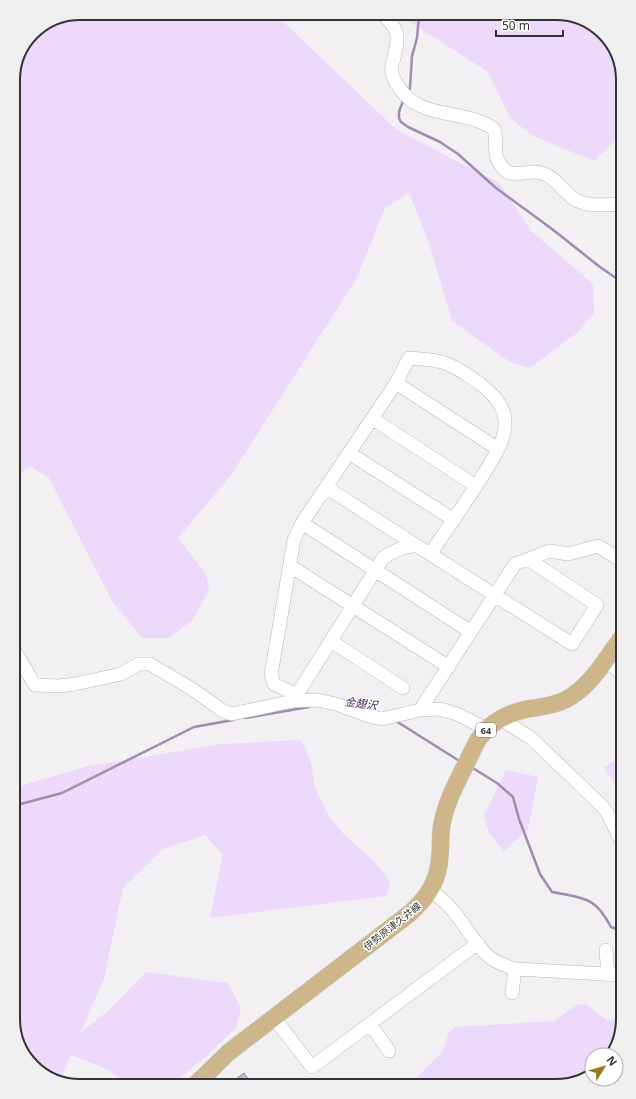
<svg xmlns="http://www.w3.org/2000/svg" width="636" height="1099" font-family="'Noto Sans','Noto Sans JP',sans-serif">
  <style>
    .green { fill: #ecd9fb }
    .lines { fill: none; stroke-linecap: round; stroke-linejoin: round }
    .stream { stroke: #a08bb2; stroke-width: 2.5 }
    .building { fill: #cbb4dd; stroke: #939194 }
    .minor-casing { stroke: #b6b4b7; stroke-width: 14 }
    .major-casing { stroke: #cececf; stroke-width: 18 }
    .minor { stroke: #fff; stroke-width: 13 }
    .major { stroke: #ccb68a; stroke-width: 17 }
    .labels { text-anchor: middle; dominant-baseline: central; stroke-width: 3; stroke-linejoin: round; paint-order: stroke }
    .shield { fill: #fff; stroke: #717172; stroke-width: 1 }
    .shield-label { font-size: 9px; font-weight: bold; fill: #343435 }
    .street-label { font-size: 10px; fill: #343435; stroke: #fff }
    .water-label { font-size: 11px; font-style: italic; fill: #402255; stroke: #fff }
    .rim { fill: none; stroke: #343435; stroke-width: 2 }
  </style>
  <rect width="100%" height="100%" fill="#f2f0f3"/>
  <!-- green -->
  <path class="green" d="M 561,13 L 594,24 L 616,50 L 623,80 L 623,133 L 594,161 L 533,136 L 510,118 L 488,72 L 399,15 Z
    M 277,16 L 397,130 L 499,183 L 531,231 L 593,284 L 594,313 L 577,333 L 530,368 L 510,362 L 452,321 L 429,243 L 409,193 L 385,208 L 357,278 L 231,475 L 178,538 L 206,574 L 209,590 L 192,621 L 168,638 L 142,638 L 112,601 L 49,478 L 30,466 L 13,480 L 13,75 L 33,32 L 54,18 Z
    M 300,740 L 305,747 L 311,763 L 315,788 L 329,816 L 345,836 L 373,860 L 390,882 L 386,896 L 210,918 L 223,855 L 205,835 L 163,849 L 123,888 L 104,978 L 81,1032 L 109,1010 L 146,972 L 228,983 L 241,1008 L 236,1028 L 205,1057 L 170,1086 L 133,1086 L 102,1067 L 71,1055 L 60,1081 L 43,1075 L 20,1049 L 13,1019 L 13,788 L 85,767 L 221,744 Z
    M 623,754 L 623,788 L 615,784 L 604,768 Z
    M 506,770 L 538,777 L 528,829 L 504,851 L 489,833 L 484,816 Z
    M 585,1004 L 608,1021 L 623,1015 L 623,1020 L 612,1055 L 592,1055 L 592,1074 L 586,1079 L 556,1086 L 408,1086 L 443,1051 L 449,1032 L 455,1027 L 554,1021 L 577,1005 Z"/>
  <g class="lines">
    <!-- stream -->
    <path class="stream" d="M 408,92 L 410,88 L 412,56 L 417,38 L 419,15
      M 404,98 L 399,112 L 399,118 L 401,122 L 408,127 L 440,142 L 458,154 L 496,188 L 552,229 L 600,267 L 623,283
      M 245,718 L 309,707
      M 396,721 L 461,762
      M 471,767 L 497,783 L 513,797 L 519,819 L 540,874 L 552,892 C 583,898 595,896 611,927 L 623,931
      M 13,806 L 62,793 L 194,727 L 233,720"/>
  </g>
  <!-- building -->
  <path class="building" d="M 244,1073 L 253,1086 L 230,1086 L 229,1084 Z"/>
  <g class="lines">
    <defs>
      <path id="minor" d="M 383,15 C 400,30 399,37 394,58 C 392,63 391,68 392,73 C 393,81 400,88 404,94 C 426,119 468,110 494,129 C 499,145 490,154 504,169 C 513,179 530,169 542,173 C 557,177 564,195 578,201 C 592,208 608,203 623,205
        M 396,383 L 498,449
        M 373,419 L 476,486
        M 349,453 L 454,520
        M 326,487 L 417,546
        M 302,523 L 471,632
        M 290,566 L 449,667
        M 331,641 L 403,688
        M 13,649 C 22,660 27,673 35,685 L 59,686 L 75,684 L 121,674 L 139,664 L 150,664 L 192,689 L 223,711 L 232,714 L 293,701 L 317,700 L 336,704 L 369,716 L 382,719 L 420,710 L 440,709 L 457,714 L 487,729
        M 605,661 L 623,674
        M 297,695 L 274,684 L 271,675 L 294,540 L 302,523 L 396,383 L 409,358 C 419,359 432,359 442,362 C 456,366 467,375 479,383 C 493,394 506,406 505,425 C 504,444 492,460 483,475 C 466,502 448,528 430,554
        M 293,701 L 383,558 C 392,552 405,545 416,546 C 421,547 426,552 430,554 L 572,644 L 597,605 L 528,559
        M 420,710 L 515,564 L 550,551 L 568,554 L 598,546 L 617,558 L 623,551
        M 503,717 L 507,723 L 531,738 L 603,807 L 608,814 L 623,845
        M 430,891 C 456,905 467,935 487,955 C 494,962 506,966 515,969 L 623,975
        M 606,950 L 608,975
        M 512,993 L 515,969
        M 274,1018 L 312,1067 L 478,943
        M 370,1024 L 389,1051"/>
      <path id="major" d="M 194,1086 L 229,1052 L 409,914 C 428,897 439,881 440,854 C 441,844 440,834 442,824 C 446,802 458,780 468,760 C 472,752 475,743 481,736 C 492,721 509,713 527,709 C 540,707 553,706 565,700 C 591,687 606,658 623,636"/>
    </defs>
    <!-- minor casing -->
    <use href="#minor" class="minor-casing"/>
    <!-- major casing -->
    <use href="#major" class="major-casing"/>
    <!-- minor -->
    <use href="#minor" class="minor"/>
    <!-- major -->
    <use href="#major" class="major"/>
  </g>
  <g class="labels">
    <!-- shield labels -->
    <rect class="shield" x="476" y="723" width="20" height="14" rx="3"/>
    <g class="shield-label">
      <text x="486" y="730">64</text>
    </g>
    <!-- street labels -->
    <g class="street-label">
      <text transform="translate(392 926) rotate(-39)">伊勢原津久井線</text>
    </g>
    <!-- water labels -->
    <g class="water-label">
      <text transform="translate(361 703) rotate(7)">金翅沢</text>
    </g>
  </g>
  <!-- crop -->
  <path d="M0 0H636V1099H0ZM80 20H556A60 60 0 0 1 616 80V1019A60 60 0 0 1 556 1079H80A60 60 0 0 1 20 1019V80A60 60 0 0 1 80 20Z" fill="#efefef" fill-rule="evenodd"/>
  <path class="rim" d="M80 20H556A60 60 0 0 1 616 80V1019A60 60 0 0 1 556 1079H80A60 60 0 0 1 20 1019V80A60 60 0 0 1 80 20Z"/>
  <!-- north arrow -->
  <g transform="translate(604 1067) rotate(53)"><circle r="19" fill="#ffffff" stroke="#aeaeae"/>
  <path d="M0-3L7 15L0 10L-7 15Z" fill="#9d7724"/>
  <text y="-6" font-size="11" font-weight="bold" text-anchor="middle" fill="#343435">N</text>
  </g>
  <!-- scale -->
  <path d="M496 30v6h67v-6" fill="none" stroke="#343435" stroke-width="2"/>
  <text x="502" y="30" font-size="12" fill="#343435" stroke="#ffffff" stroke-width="3" paint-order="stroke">50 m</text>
</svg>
